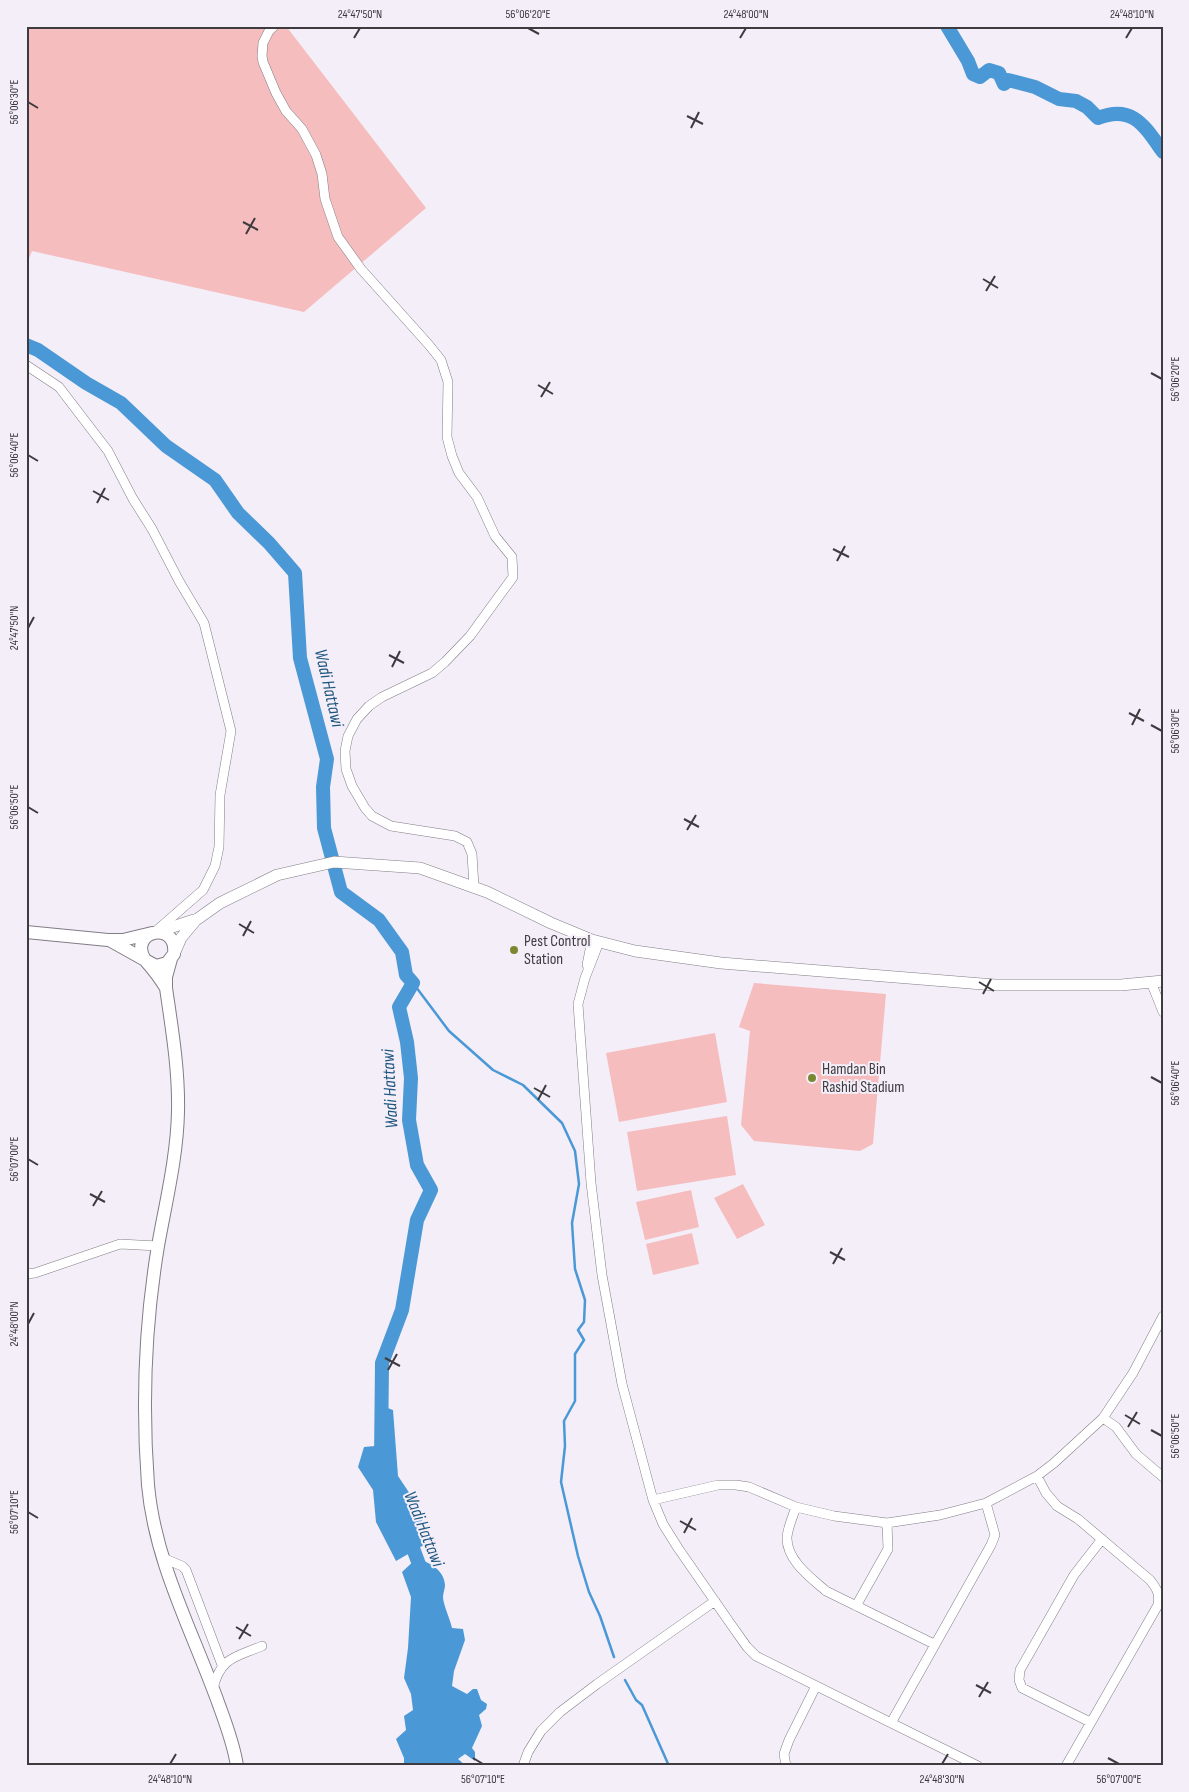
<svg xmlns="http://www.w3.org/2000/svg" width="1189" height="1792" font-family="'Sofia Sans Condensed',sans-serif">
  <style>
    .green { fill: #f6bdbe }
    .water { fill: #4b98d6 }
    .lines { fill: none; stroke-linecap: round; stroke-linejoin: round }
    .stream { stroke: #4b98d6; stroke-width: 2.5 }
    .river { stroke: #4b98d6; stroke-width: 14 }
    .minor-casing { stroke: #827c86; stroke-width: 10 }
    .tertiary-casing { stroke: #827c86; stroke-width: 12 }
    .secondary-casing { stroke: #827c86; stroke-width: 14 }
    .minor { stroke: #fff; stroke-width: 9 }
    .tertiary { stroke: #fff; stroke-width: 11 }
    .secondary { stroke: #fff; stroke-width: 12 }
    .ticks { fill: none; stroke: #3d3b3f; stroke-width: 2 }
    .poi-dot { fill: #7c8734; stroke: #f4eef9; stroke-width: 2 }
    .labels { text-anchor: middle; dominant-baseline: central; stroke-width: 4; stroke-linejoin: round; paint-order: stroke }
    .poi-label { font-size: 16px; fill: #3d3b3f; stroke: #f4eef9; text-anchor: start }
    .water-label { font-size: 18px; font-style: italic; fill: #1e567f; stroke: #f4eef9 }
    .neatline { fill: none; stroke: #3d3b3f; stroke-width: 2 }
    .ticks-label { font-size: 12px; text-anchor: middle; fill: #3d3b3f }
  </style>
  <rect width="100%" height="100%" fill="#f4eef9"/>
  <!-- green -->
  <path class="green" d="M 26,26 L 286,26 L 426,208 L 304,312 L 32,251 L 26,266 Z
    M 754,983 L 886,994 L 873,1144 L 860,1151 L 754,1141 L 741,1125 L 750,1031 L 739,1027 Z
    M 715,1033 L 727,1102 L 619,1122 L 606,1053 Z
    M 727,1116 L 736,1175 L 637,1191 L 627,1132 Z
    M 743,1184 L 765,1225 L 737,1239 L 714,1198 Z
    M 691,1190 L 699,1227 L 645,1240 L 636,1202 Z
    M 692,1233 L 699,1264 L 653,1275 L 646,1244 Z"/>
  <!-- water -->
  <path class="water" d="M 382,1406 L 393,1410 L 398,1476 L 416,1503 L 429,1542 L 396,1561 L 376,1522 L 373,1490 L 358,1467 L 364,1447 L 375,1446 L 384,1437 L 380,1423 Z
    M 417,1558 C 429,1563 444,1569 445,1585 C 445,1589 443,1593 443,1597 C 443,1604 450,1619 452,1628 L 463,1629 L 465,1640 L 454,1671 L 452,1686 L 467,1694 L 473,1689 L 477,1689 L 481,1700 L 487,1704 L 486,1709 L 479,1715 L 482,1726 L 472,1748 L 475,1752 L 475,1761 L 465,1754 L 458,1759 L 466,1766 L 404,1766 L 404,1758 L 396,1739 L 406,1730 L 404,1716 L 413,1710 L 411,1694 L 404,1678 L 408,1648 L 411,1597 L 402,1572 Z"/>
  <g class="lines">
    <!-- stream -->
    <path class="stream" d="M 413,983 L 449,1031 L 493,1070 L 523,1085 L 562,1123 L 575,1151 L 579,1184 L 572,1223 L 575,1269 L 585,1300 L 584,1322 L 578,1330 L 584,1340 L 575,1354 L 575,1401 L 564,1421 L 565,1446 L 561,1482 L 578,1556 L 589,1592 L 600,1616 L 614,1657
      M 625,1680 L 636,1700 L 642,1705 L 669,1766"/>
    <!-- river -->
    <path class="river" d="M 947,26 L 968,61 L 973,74 L 980,77 L 989,70 L 999,73 L 1004,84 L 1008,80 L 1035,87 L 1059,99 L 1076,101 L 1087,107 L 1098,118 C 1133,104 1145,127 1163,152
      M 26,345 L 38,350 L 86,383 L 121,403 L 166,446 L 215,480 L 238,513 L 269,543 L 295,573 L 300,658 L 327,759 L 323,787 L 324,828 L 341,892 L 379,920 L 402,952 L 406,975 L 413,983 L 399,1007 L 407,1042 L 411,1078 L 409,1120 L 417,1165 L 431,1190 L 417,1220 L 402,1310 L 382,1363 L 381,1458
      M 406,1535 L 414,1551 L 423,1575"/>
    <defs>
      <path id="minor" d="M 274,26 L 269,31 L 263,43 L 262,56 L 263,62 L 276,93 L 286,111 L 302,129 L 316,155 L 322,174 L 325,199 L 338,237 L 361,269 L 429,345 L 441,360 L 448,382 L 447,437 L 452,456 L 459,473 L 477,497 L 495,536 L 512,557 L 513,577 L 470,636 L 445,662 L 432,673 L 382,697 L 369,706 L 357,719 L 348,736 L 345,751 L 346,769 L 352,786 L 365,808 L 372,816 L 391,826 L 455,836 L 467,842 L 472,854 L 474,887
        M 26,365 L 59,387 L 108,451 L 133,499 L 152,529 L 179,581 L 204,623 L 231,731 L 220,795 L 219,847 L 215,866 L 203,890 L 156,931
        M 599,942 L 585,978 L 578,1004 L 591,1183 L 602,1275 L 622,1384 L 653,1500 L 663,1524 L 678,1548 L 730,1623 L 747,1647 L 756,1656 L 978,1766
        M 587,965 L 592,940
        M 1151,982 L 1163,1012
        M 26,1274 L 35,1273 L 120,1244 L 158,1246
        M 1103,1418 L 1116,1427 L 1136,1454 L 1163,1477
        M 1037,1476 L 1046,1493 L 1057,1506 L 1078,1519 L 1150,1580 C 1157,1589 1160,1593 1158,1605 L 1066,1766
        M 653,1500 L 718,1485 L 736,1485 L 749,1487 L 796,1507 L 834,1516 L 887,1523 L 940,1515 L 986,1503 L 1037,1476 L 1054,1463 L 1103,1418 L 1133,1373 L 1163,1316
        M 796,1507 C 793,1516 788,1527 787,1537 C 786,1560 811,1578 826,1591 L 934,1644
        M 163,1558 L 182,1566 L 186,1570 L 222,1665
        M 856,1606 L 888,1549 L 887,1523
        M 213,1689 C 220,1657 236,1657 262,1646
        M 1090,1722 L 1022,1688 L 1019,1680 L 1020,1670 L 1074,1575 L 1102,1539
        M 891,1723 L 991,1545 L 995,1535 L 986,1503
        M 523,1766 L 528,1752 L 541,1731 L 560,1712 L 597,1684 L 715,1601
        M 786,1766 L 784,1754 L 789,1740 L 816,1686"/>
      <path id="tertiary" d="M 157,932 L 194,920
        M 174,954 L 181,938 L 196,920 L 220,903 L 277,875 L 334,862 L 420,868 L 487,892 L 551,923 L 592,940 L 635,951 L 721,963 L 995,985 L 1121,985 L 1163,981"/>
      <path id="secondary" d="M 26,932 L 108,940 L 123,940 L 152,933
        M 111,941 L 145,960
        M 171,959 L 166,977 L 166,988 C 172,1029 179,1071 178,1112 C 177,1157 166,1201 158,1246 C 145,1324 142,1406 148,1485 C 155,1563 193,1632 219,1705 C 226,1724 234,1745 237,1766
        M 145,960 L 156,966 L 167,963 L 174,954 C 178,919 127,931 145,960 C 153,969 160,978 166,988"/>
    </defs>
    <!-- minor casing -->
    <use href="#minor" class="minor-casing"/>
    <!-- tertiary casing -->
    <use href="#tertiary" class="tertiary-casing"/>
    <!-- secondary casing -->
    <use href="#secondary" class="secondary-casing"/>
    <!-- minor -->
    <use href="#minor" class="minor"/>
    <!-- tertiary -->
    <use href="#tertiary" class="tertiary"/>
    <!-- secondary -->
    <use href="#secondary" class="secondary"/>
  </g>
  <!-- ticks -->
  <path class="ticks" d="M 528,28 L 539,34M 354,38 L 360,28M 740,38 L 746,28M 1126,38 L 1132,28M 28,102 L 38,108M 687,116 L 703,124M 691,128 L 699,112M 243,222 L 258,230M 246,234 L 255,218M 983,279 L 998,288M 986,291 L 995,276M 1151,373 L 1162,379M 538,385 L 553,394M 541,397 L 550,382M 28,455 L 38,461M 93,491 L 109,500M 97,503 L 105,488M 833,549 L 849,557M 837,561 L 845,546M 28,628 L 34,617M 389,655 L 404,663M 392,667 L 400,651M 1129,713 L 1144,721M 1132,725 L 1140,709M 1151,725 L 1162,731M 28,807 L 38,813M 684,819 L 699,827M 687,830 L 696,815M 239,924 L 254,933M 243,936 L 251,921M 979,982 L 994,991M 983,994 L 991,979M 1151,1077 L 1162,1083M 534,1088 L 550,1097M 538,1100 L 546,1085M 28,1159 L 38,1165M 90,1194 L 105,1202M 93,1206 L 102,1191M 830,1252 L 845,1260M 833,1264 L 842,1248M 28,1324 L 34,1313M 385,1358 L 400,1366M 388,1370 L 397,1354M 1125,1415 L 1140,1424M 1128,1427 L 1137,1412M 1151,1430 L 1162,1436M 28,1512 L 38,1518M 680,1521 L 696,1530M 684,1533 L 692,1518M 236,1627 L 251,1636M 239,1639 L 248,1624M 976,1685 L 991,1693M 979,1697 L 988,1682M 473,1758 L 483,1764M 1108,1758 L 1119,1764M 170,1764 L 176,1754M 942,1764 L 948,1754"/>
  <!-- markers -->
  <g class="poi-dot">
    <circle cx="514" cy="950" r="5"/>
    <circle cx="812" cy="1078" r="5"/>
  </g>
  <g class="labels">
    <!-- poi labels -->
    <g class="poi-label">
      <text x="524" y="941">Pest Control<tspan x="524" dy="18">Station</tspan></text>
      <text x="822" y="1069">Hamdan Bin<tspan x="822" dy="18">Rashid Stadium</tspan></text>
    </g>
    <!-- water labels -->
    <g class="water-label">
      <text transform="translate(329 688) rotate(77)">Wadi Hattawi</text>
      <text transform="translate(390 1089) rotate(-93)">Wadi Hattawi</text>
      <text transform="translate(424 1529) rotate(68)">Wadi Hattawi</text>
    </g>
  </g>
  <!-- border -->
  <rect width="1189" height="1792" fill="none" stroke="#f4eef9" stroke-width="55"/>
  <rect x="28" y="28" width="1134" height="1736" class="neatline"/>
  <g class="ticks-label">
    <text x="360" y="18">24°47'50"N</text>
    <text x="528" y="18">56°06'20"E</text>
    <text x="746" y="18">24°48'00"N</text>
    <text x="1132" y="18">24°48'10"N</text>
    <text transform="translate(14 102) rotate(-90)" y="4">56°06'30"E</text>
    <text transform="translate(1175 379) rotate(-90)" y="4">56°06'20"E</text>
    <text transform="translate(14 455) rotate(-90)" y="4">56°06'40"E</text>
    <text transform="translate(14 628) rotate(-90)" y="4">24°47'50"N</text>
    <text transform="translate(1175 731) rotate(-90)" y="4">56°06'30"E</text>
    <text transform="translate(14 807) rotate(-90)" y="4">56°06'50"E</text>
    <text transform="translate(1175 1083) rotate(-90)" y="4">56°06'40"E</text>
    <text transform="translate(14 1159) rotate(-90)" y="4">56°07'00"E</text>
    <text transform="translate(14 1324) rotate(-90)" y="4">24°48'00"N</text>
    <text transform="translate(1175 1436) rotate(-90)" y="4">56°06'50"E</text>
    <text transform="translate(14 1512) rotate(-90)" y="4">56°07'10"E</text>
    <text x="170" y="1783">24°48'10"N</text>
    <text x="483" y="1783">56°07'10"E</text>
    <text x="942" y="1783">24°48'30"N</text>
    <text x="1119" y="1783">56°07'00"E</text>
  </g>
</svg>
